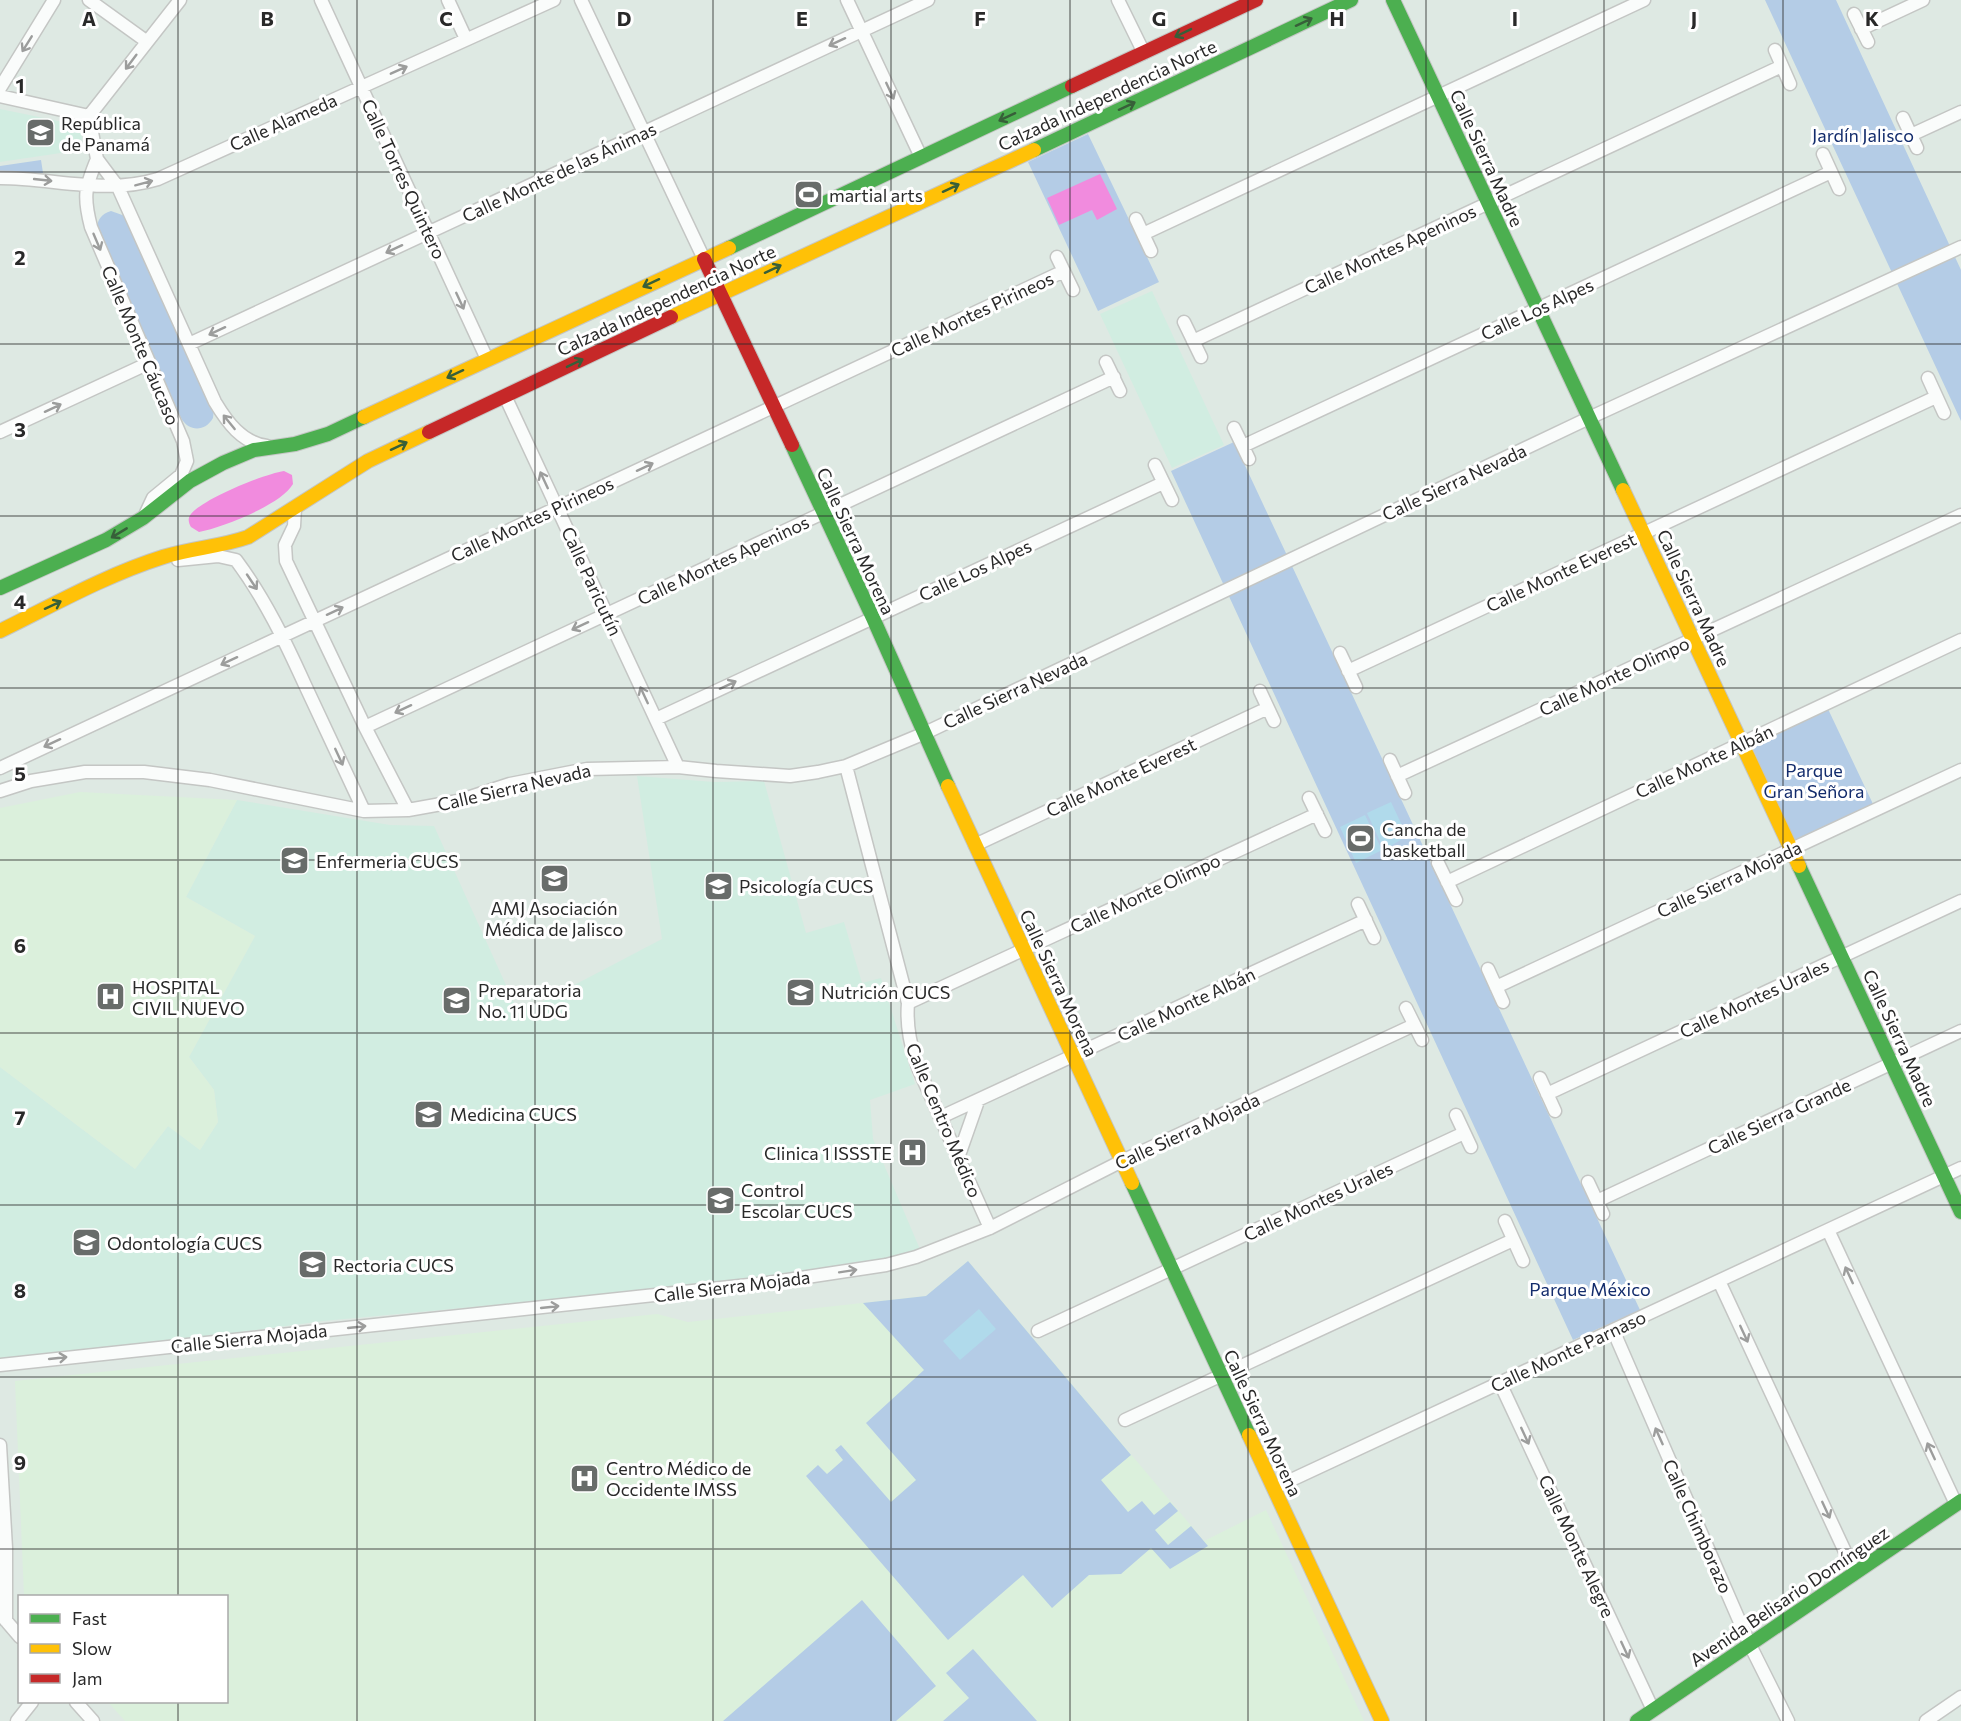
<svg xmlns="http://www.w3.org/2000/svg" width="1961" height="1721" font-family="Commissioner,sans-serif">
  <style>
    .education { fill: #d1ede1 }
    .medical { fill: #dbf0dc }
    .green { fill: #b4cce6 }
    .pitch { fill: #b0daeb }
    .water { fill: #f18bde }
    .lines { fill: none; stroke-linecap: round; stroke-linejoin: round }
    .street-casing { stroke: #c4c6c4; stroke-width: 15 }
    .fast-casing { stroke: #c4c6c4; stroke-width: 16 }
    .slow-casing { stroke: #c4c6c4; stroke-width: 16 }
    .jam-casing { stroke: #c4c6c4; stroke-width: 16 }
    .street { stroke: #fafcfb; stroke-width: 12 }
    .fast { stroke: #4caf50; stroke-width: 14 }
    .slow { stroke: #ffc107; stroke-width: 14 }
    .jam { stroke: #c62828; stroke-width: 14 }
    .oneway { stroke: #375f39 }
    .oneway2 { stroke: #9c9d9c }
    .grid { fill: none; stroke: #292929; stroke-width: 1.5; stroke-opacity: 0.55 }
    .labels { text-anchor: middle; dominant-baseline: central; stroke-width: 6; stroke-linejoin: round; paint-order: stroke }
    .street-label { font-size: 18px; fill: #292929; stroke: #fff }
    .poi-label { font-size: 18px; fill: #292929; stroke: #fff; text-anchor: start }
    .park-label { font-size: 18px; fill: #132c6c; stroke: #fff }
    .grid-label { font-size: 20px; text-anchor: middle; font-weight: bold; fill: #292929; stroke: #fff; stroke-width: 6; stroke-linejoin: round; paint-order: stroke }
  </style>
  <rect width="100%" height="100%" fill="#dee9e3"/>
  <!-- education -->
  <path class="education" d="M 0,109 L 73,124 L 79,130 L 82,137 L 80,145 L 74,151 L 0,162 Z
    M 1152,291 L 1224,445 L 1172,468 L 1100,314 Z
    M 637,776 L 714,782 L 764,781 L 806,933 L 844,922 L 862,983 L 881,978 L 915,1084 L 870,1100 L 873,1139 L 922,1254 L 893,1268 L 323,1321 L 137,1346 L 0,1360 L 0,1067 L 135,1169 L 168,1126 L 200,1150 L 218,1122 L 214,1090 L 189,1057 L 255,936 L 186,897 L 237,800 L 390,825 L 434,826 L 519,1014 L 662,939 Z"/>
  <!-- medical -->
  <path class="medical" d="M 80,792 L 237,800 L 186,897 L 255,936 L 189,1057 L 214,1090 L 218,1122 L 200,1150 L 168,1126 L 135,1169 L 0,1067 L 0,808 Z
    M 968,1261 L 1204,1541 L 1266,1510 L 1364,1721 L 125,1721 L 108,1702 L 226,1702 L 226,1596 L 24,1596 L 15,1381 L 657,1314 L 688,1322 L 926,1296 Z"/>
  <!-- green -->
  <path class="green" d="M 1765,0 L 1836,0 L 1961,270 L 1961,421 Z
    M 1088,134 L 1159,282 L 1098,311 L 1028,162 Z
    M 41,160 L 43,173 L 0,174 L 0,166 Z
    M 111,211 L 125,216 L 214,408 L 213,418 C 205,432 189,432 181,418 L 97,233 C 96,222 100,214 111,211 Z
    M 1234,442 L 1640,1310 L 1573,1340 L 1171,471 Z
    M 1828,709 L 1873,804 L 1794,840 L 1752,747 Z
    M 968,1261 L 1131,1455 L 1101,1480 L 1128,1512 L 1142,1501 L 1154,1515 L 1170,1502 L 1178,1511 L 1155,1530 L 1168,1545 L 1191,1526 L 1208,1546 L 1170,1569 L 1151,1548 L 1121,1574 L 1089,1575 L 1052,1608 L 1023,1575 L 948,1640 L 806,1476 L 818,1465 L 827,1474 L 843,1460 L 835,1450 L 841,1445 L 891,1502 L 916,1480 L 866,1423 L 924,1370 L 863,1303 L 926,1296 Z
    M 862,1600 L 936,1686 L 896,1721 L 723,1721 Z
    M 973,1649 L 1037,1721 L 943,1721 L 969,1698 L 946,1673 Z"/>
  <!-- pitch -->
  <path class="pitch" d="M 1391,802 L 1407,836 L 1384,850 L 1367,813 Z
    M 1365,815 L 1382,850 L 1356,863 L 1340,827 Z
    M 979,1309 L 996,1329 L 960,1360 L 943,1341 Z"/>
  <!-- water -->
  <path class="water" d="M 1100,174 L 1117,209 L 1097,220 L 1092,210 L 1059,225 L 1047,198 Z
    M 284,471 L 292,475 L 293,484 C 281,505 223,527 199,532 L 191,527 C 189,523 187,519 191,514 C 203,499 264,474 284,471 Z"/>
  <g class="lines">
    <defs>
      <path id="street" d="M 89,0 L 146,41
        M 321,0 L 487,359
        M 448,0 L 466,39
        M 581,0 L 704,259
        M 847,0 L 921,157
        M 1118,0 L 1144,53
        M 1854,14 L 1868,42
        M 1861,29 L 1923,0
        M 1775,50 L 1790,84
        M 0,88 L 54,0
        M 0,96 L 89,116
        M 89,116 L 97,159 L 118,187 L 215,402 C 227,422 242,443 267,446
        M 89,116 L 180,0
        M 1903,118 L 1917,148
        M 1911,135 L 1961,112
        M 1823,154 L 1839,189
        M 97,159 C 85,188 83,196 91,227 L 183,441 L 187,461 L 181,475 L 153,498 L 146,513
        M 0,178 C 53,178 106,195 158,179 L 554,0
        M 1136,219 L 1151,251
        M 1143,234 L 1644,0
        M 1057,257 L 1073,290
        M 1184,322 L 1201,357
        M 1193,341 L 1782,66
        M 189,344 L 928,0
        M 1106,362 L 1120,391
        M 1928,378 L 1944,413
        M 505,396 L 678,767
        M 1234,428 L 1249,459
        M 0,432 L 149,363
        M 1243,446 L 1831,172
        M 1155,465 L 1172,500
        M 295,508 L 294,526 L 285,545 L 286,561 L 365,727 L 408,810
        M 178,560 L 218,556 L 236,560 C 265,599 285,641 305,685 C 325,727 344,769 364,811
        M 1340,653 L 1356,687
        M 1348,671 L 1936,397
        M 1260,691 L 1274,721
        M 656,719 L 1163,483
        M 365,727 L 1114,377
        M 1390,760 L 1405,793
        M 846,766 L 908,1003 C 906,1028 911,1047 919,1070 L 990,1228
        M 0,768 L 1064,271
        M 1397,776 L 1961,515
        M 0,791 L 31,781 L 85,772 L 144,772 L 210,780 L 364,811 L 408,810 L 458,801 L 510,784 L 587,769 L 678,767 L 716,771 L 790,776 L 818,772 L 846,766 L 925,733 L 1589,418 L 1961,247
        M 1309,798 L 1325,831
        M 975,845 L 1268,708
        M 1438,863 L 1456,900
        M 1447,882 L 1961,640
        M 1358,904 L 1374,938
        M 1488,969 L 1503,1002
        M 1496,987 L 1961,770
        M 908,1003 L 1317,814
        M 1406,1008 L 1422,1040
        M 1540,1078 L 1555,1111
        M 1547,1094 L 1961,901
        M 1456,1115 L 1471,1147
        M 941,1117 L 1366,920
        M 958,1158 L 978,1101
        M 1588,1182 L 1603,1214
        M 1597,1201 L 1961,1031
        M 1505,1221 L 1523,1261
        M 1828,1230 L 1956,1504
        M 1719,1281 L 1855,1573
        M 1613,1330 L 1749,1643 L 1788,1721
        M 1038,1331 L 1464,1133
        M 0,1365 L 767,1283 L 886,1265 L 916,1257 L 990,1228 L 1122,1161 L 1414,1025
        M 1500,1383 L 1653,1710
        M 1125,1420 L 1513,1240
        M 0,1445 L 6,1548 L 6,1621
        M 1274,1488 L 1961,1168
        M 1,1615 L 20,1637
        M 76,1702 L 93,1721
        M 17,1721 L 32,1702
        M 1926,1721 L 1961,1697"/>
      <path id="fast" d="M 1393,0 L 1623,490
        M 1034,150 L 1351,0
        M 729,248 L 1072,86
        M 792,445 L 873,618 L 948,786
        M 0,588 L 106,540 L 143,518 L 190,481 L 223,463 L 254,450 L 295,444 L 328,434 L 364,417
        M 1799,866 L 1961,1212
        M 1132,1183 L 1249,1435
        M 1637,1721 L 1961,1501"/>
      <path id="slow" d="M 671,317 L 1034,150
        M 364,417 L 729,248
        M 1623,490 L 1799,866
        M 0,631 C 53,605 106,575 163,557 C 191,548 220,547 248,537 L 368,461 L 429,432
        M 948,786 L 1132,1183
        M 1249,1435 L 1382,1721"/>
      <path id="jam" d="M 1072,86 L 1256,0
        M 704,259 L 792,445
        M 429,432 L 671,317"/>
    </defs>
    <!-- street casing -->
    <use href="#street" class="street-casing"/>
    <!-- fast casing -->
    <use href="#fast" class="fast-casing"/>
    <!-- slow casing -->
    <use href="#slow" class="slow-casing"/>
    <!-- jam casing -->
    <use href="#jam" class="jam-casing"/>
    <!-- street -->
    <use href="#street" class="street"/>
    <!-- fast -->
    <use href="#fast" class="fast"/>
    <!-- slow -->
    <use href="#slow" class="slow"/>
    <!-- jam -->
    <use href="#jam" class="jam"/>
  </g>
  <!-- one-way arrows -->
  <defs><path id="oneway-shaft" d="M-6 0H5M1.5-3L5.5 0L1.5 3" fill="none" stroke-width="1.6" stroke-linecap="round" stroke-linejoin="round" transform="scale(1.5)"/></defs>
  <g class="oneway">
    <use href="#oneway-shaft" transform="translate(1304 22) rotate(-25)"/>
    <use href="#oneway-shaft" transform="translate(1183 33) rotate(154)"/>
    <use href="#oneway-shaft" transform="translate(1127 106) rotate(-25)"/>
    <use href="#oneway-shaft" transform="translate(1007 117) rotate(155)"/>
    <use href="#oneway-shaft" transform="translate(951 188) rotate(-25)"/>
    <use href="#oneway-shaft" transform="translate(773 269) rotate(-25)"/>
    <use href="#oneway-shaft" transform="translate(651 283) rotate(155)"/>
    <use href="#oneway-shaft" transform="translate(575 363) rotate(-26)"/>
    <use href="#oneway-shaft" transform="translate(455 374) rotate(155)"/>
    <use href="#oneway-shaft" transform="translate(399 446) rotate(-25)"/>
    <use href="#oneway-shaft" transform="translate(119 533) rotate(149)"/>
    <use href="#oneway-shaft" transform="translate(53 605) rotate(-25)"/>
  </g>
  <g class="oneway2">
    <use href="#oneway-shaft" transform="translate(837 42) rotate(155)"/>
    <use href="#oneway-shaft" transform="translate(27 44) rotate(122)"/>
    <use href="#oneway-shaft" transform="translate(131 62) rotate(127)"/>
    <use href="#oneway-shaft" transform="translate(399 70) rotate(-24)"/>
    <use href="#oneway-shaft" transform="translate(890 91) rotate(65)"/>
    <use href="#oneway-shaft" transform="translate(43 180) rotate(6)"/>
    <use href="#oneway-shaft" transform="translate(144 183) rotate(-15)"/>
    <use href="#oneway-shaft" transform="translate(97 242) rotate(67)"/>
    <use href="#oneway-shaft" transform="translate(394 249) rotate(155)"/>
    <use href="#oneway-shaft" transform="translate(460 301) rotate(65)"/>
    <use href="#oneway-shaft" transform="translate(217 331) rotate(155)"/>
    <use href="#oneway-shaft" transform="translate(53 408) rotate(-25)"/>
    <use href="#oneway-shaft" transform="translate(229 422) rotate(-129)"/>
    <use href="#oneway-shaft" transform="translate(645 467) rotate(-25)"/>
    <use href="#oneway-shaft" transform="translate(544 480) rotate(-115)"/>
    <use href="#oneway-shaft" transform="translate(252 582) rotate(56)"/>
    <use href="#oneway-shaft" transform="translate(335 611) rotate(-25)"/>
    <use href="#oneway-shaft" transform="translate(580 626) rotate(155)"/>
    <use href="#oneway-shaft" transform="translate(229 661) rotate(155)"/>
    <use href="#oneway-shaft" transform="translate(728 685) rotate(-25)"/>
    <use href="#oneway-shaft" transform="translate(644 695) rotate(-115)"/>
    <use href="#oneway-shaft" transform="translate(403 709) rotate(155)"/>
    <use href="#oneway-shaft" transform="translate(52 743) rotate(155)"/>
    <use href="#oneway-shaft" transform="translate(339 757) rotate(65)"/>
    <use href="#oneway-shaft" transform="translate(848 1271) rotate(-9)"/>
    <use href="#oneway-shaft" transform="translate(1849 1275) rotate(-115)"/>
    <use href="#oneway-shaft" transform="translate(550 1307) rotate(-6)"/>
    <use href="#oneway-shaft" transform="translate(357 1327) rotate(-6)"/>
    <use href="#oneway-shaft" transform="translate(1744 1334) rotate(65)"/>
    <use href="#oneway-shaft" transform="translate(58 1358) rotate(-6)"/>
    <use href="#oneway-shaft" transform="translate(1525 1436) rotate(65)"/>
    <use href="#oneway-shaft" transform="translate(1659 1436) rotate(-114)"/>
    <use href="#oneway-shaft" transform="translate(1931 1451) rotate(-115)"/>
    <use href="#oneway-shaft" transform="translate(1826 1510) rotate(65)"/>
    <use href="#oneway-shaft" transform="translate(1625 1650) rotate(65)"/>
  </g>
  <!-- grid -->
  <path class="grid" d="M 178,0 L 178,1596M 357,0 L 357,1721M 535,0 L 535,1721M 713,0 L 713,1721M 891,0 L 891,1721M 1070,0 L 1070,1721M 1248,0 L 1248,1721M 1426,0 L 1426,1721M 1604,0 L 1604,1721M 1783,0 L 1783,1721M 0,172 L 1961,172M 0,344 L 1961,344M 0,516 L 1961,516M 0,688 L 1961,688M 0,860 L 1961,860M 0,1033 L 1961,1033M 0,1205 L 1961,1205M 0,1377 L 1961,1377M 0,1549 L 1961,1549M 178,1702 L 178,1721"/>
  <!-- icons -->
  <defs>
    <symbol id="school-square" viewBox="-11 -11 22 22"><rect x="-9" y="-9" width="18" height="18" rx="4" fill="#686c6a" stroke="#fff"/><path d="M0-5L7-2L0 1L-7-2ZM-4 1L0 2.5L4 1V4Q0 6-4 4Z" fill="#fff"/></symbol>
    <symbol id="stadium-square" viewBox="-11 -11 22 22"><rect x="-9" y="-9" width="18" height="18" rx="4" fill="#686c6a" stroke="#fff"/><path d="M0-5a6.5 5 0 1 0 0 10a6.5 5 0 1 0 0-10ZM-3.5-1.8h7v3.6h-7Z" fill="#fff"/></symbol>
    <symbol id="university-square" viewBox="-11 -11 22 22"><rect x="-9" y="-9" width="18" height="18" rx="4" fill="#686c6a" stroke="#fff"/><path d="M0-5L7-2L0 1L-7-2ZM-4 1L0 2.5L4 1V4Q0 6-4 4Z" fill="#fff"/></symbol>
    <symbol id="hospital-square" viewBox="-11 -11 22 22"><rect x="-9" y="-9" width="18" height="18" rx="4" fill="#686c6a" stroke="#fff"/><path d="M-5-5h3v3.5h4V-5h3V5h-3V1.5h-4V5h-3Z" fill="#fff"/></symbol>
  </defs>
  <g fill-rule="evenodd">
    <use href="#school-square" x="24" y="116" width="33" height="33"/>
    <use href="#stadium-square" x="792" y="178" width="33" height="33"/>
    <use href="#stadium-square" x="1344" y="822" width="33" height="33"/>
    <use href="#university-square" x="278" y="844" width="33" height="33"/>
    <use href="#university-square" x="538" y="862" width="33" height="33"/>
    <use href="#university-square" x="702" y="870" width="33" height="33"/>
    <use href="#university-square" x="784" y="976" width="33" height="33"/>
    <use href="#hospital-square" x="94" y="980" width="33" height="33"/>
    <use href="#university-square" x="440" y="984" width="33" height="33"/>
    <use href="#university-square" x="412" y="1098" width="33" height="33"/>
    <use href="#hospital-square" x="896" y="1136" width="33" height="33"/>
    <use href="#university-square" x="704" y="1184" width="33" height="33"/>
    <use href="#university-square" x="70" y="1226" width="33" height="33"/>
    <use href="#university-square" x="296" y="1248" width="33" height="33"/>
    <use href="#hospital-square" x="568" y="1462" width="33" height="33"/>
  </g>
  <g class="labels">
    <!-- street labels -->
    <g class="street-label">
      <text transform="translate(1107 95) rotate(-25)">Calzada Independencia Norte</text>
      <text transform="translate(283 122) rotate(-24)">Calle Alameda</text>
      <text transform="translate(1487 158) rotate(65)">Calle Sierra Madre</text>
      <text transform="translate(559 172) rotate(-25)">Calle Monte de las Ánimas</text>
      <text transform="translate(404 179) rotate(65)">Calle Torres Quintero</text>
      <text transform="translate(1390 249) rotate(-25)">Calle Montes Apeninos</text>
      <text transform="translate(666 300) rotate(-25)">Calzada Independencia Norte</text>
      <text transform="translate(1537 309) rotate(-25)">Calle Los Alpes</text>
      <text transform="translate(972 314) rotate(-25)">Calle Montes Pirineos</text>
      <text transform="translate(141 345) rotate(67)">Calle Monte Cáucaso</text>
      <text transform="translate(1454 482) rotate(-25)">Calle Sierra Nevada</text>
      <text transform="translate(532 519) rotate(-25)">Calle Montes Pirineos</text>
      <text transform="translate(856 541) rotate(65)">Calle Sierra Morena</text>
      <text transform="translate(723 560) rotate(-25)">Calle Montes Apeninos</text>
      <text transform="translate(975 570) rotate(-25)">Calle Los Alpes</text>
      <text transform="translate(1561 572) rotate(-25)">Calle Monte Everest</text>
      <text transform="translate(592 581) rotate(65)">Calle Paricutín</text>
      <text transform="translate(1694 598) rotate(65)">Calle Sierra Madre</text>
      <text transform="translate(1614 676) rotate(-25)">Calle Monte Olimpo</text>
      <text transform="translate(1015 690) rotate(-25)">Calle Sierra Nevada</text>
      <text transform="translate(1704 761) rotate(-25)">Calle Monte Albán</text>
      <text transform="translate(1121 777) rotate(-25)">Calle Monte Everest</text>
      <text transform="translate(514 787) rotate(-13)">Calle Sierra Nevada</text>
      <text transform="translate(1729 879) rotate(-25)">Calle Sierra Mojada</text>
      <text transform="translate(1145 893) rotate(-25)">Calle Monte Olimpo</text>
      <text transform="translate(1059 983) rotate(65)">Calle Sierra Morena</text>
      <text transform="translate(1754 998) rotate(-25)">Calle Montes Urales</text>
      <text transform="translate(1186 1004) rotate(-25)">Calle Monte Albán</text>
      <text transform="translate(1900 1038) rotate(65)">Calle Sierra Madre</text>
      <text transform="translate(1779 1116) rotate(-25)">Calle Sierra Grande</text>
      <text transform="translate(944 1120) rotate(67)">Calle Centro Médico</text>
      <text transform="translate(1187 1131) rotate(-25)">Calle Sierra Mojada</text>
      <text transform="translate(1318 1201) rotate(-25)">Calle Montes Urales</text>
      <text transform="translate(732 1286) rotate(-7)">Calle Sierra Mojada</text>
      <text transform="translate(249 1338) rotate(-6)">Calle Sierra Mojada</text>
      <text transform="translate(1568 1351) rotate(-25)">Calle Monte Parnaso</text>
      <text transform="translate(1263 1423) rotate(65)">Calle Sierra Morena</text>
      <text transform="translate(1698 1526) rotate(66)">Calle Chimborazo</text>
      <text transform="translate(1577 1546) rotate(65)">Calle Monte Alegre</text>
      <text transform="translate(1789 1596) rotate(-34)">Avenida Belisario Domínguez</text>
    </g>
    <!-- poi labels -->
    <g class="poi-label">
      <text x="61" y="123">República<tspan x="61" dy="21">de Panamá</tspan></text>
      <text x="829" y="195">martial arts</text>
      <text x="1382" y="829">Cancha de<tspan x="1382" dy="21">basketball</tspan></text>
      <text x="316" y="861">Enfermeria CUCS</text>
      <text x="739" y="886">Psicología CUCS</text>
      <text x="554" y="908" text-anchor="middle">AMJ Asociación<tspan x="554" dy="21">Médica de Jalisco</tspan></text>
      <text x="132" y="987">HOSPITAL<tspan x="132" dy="21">CIVIL NUEVO</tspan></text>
      <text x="478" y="990">Preparatoria<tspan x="478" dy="21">No. 11 UDG</tspan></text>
      <text x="821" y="992">Nutrición CUCS</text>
      <text x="450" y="1114">Medicina CUCS</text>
      <text x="892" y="1153" text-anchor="end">Clinica 1 ISSSTE</text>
      <text x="741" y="1190">Control<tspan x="741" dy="21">Escolar CUCS</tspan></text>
      <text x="107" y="1243">Odontología CUCS</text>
      <text x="333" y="1265">Rectoria CUCS</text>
      <text x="606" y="1468">Centro Médico de<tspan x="606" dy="21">Occidente IMSS</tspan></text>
    </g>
    <!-- park labels -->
    <g class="park-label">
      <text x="1863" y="135">Jardín Jalisco</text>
      <text x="1814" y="770">Parque<tspan x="1814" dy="21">Gran Señora</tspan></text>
      <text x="1590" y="1289">Parque México</text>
    </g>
  </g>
  <g class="grid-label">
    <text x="89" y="26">A</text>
    <text x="267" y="26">B</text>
    <text x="446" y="26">C</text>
    <text x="624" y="26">D</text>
    <text x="802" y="26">E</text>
    <text x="980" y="26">F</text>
    <text x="1159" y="26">G</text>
    <text x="1337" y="26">H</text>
    <text x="1515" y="26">I</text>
    <text x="1694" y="26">J</text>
    <text x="1872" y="26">K</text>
    <text x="20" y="93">1</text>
    <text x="20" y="265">2</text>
    <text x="20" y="437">3</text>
    <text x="20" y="609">4</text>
    <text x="20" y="781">5</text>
    <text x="20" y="953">6</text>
    <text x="20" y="1125">7</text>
    <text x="20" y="1298">8</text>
    <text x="20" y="1470">9</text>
  </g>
  <!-- legend -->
  <rect x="18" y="1595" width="210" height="108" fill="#ffffff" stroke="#a9a9a9" stroke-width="1.5"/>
  <rect x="30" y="1614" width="30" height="9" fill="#4caf50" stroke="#a9a9a9" stroke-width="1.5"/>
  <text x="72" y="1625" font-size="18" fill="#292929">Fast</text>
  <rect x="30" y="1644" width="30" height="9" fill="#ffc107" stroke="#a9a9a9" stroke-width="1.5"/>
  <text x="72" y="1655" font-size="18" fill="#292929">Slow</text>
  <rect x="30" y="1674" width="30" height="9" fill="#c62828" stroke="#a9a9a9" stroke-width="1.5"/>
  <text x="72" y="1685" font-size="18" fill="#292929">Jam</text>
</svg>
